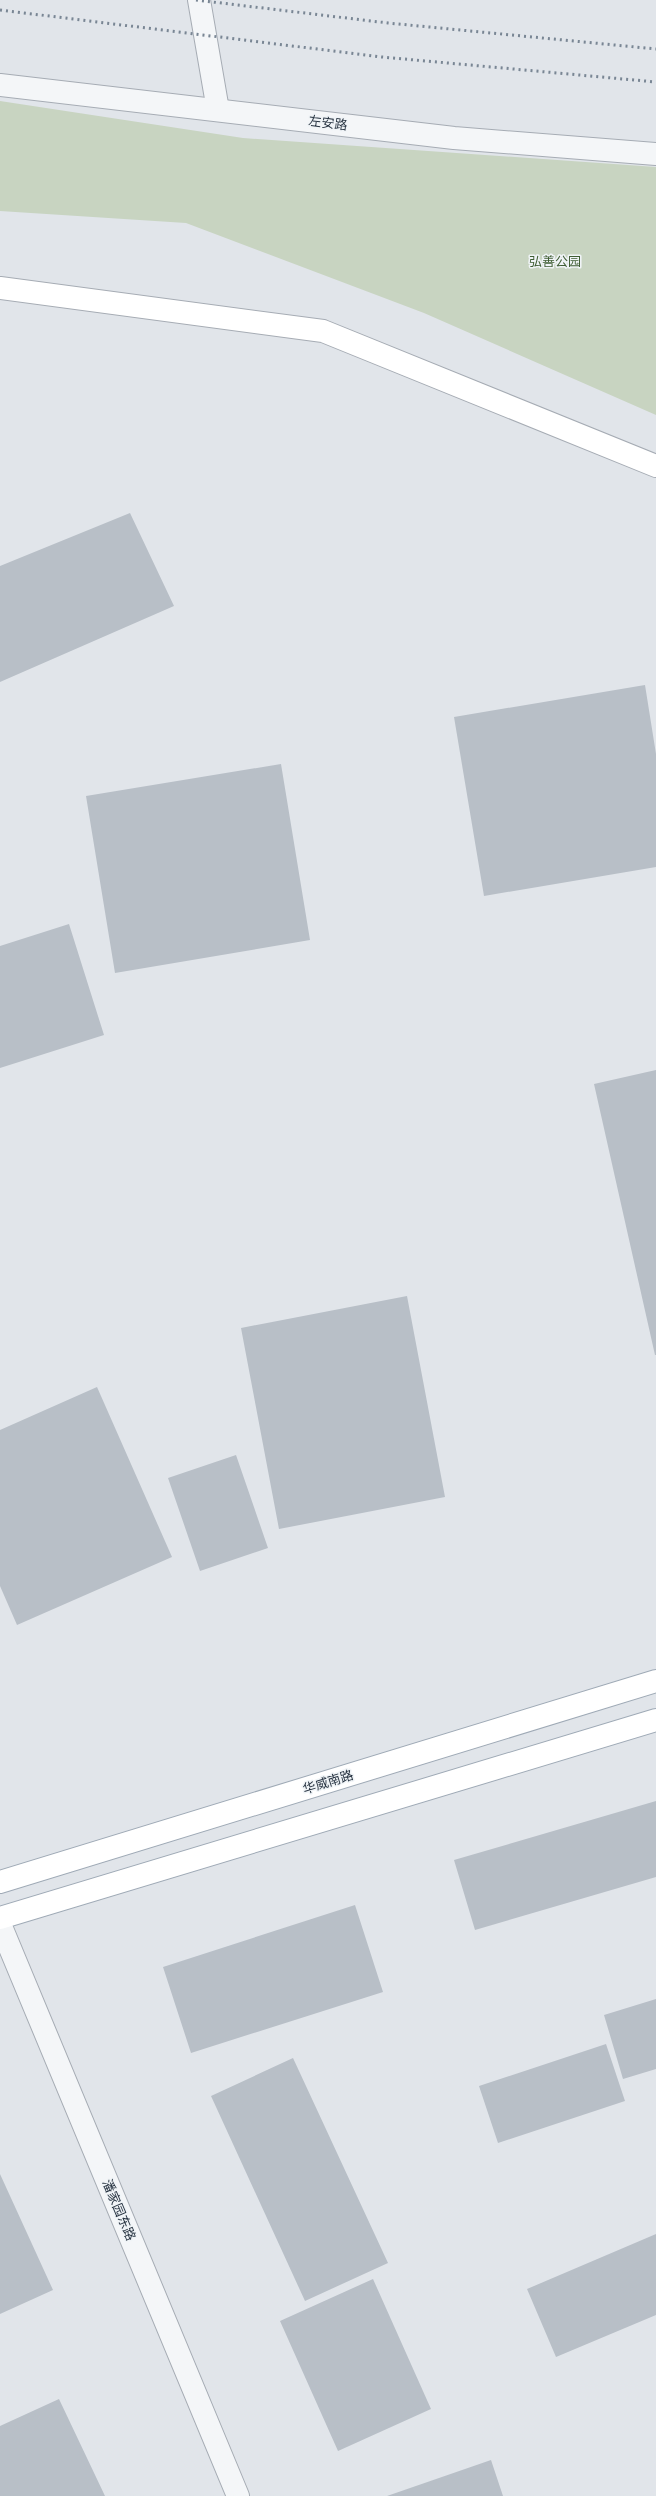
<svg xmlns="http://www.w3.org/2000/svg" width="656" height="2496" font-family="'Asap Condensed','Noto Sans SC',sans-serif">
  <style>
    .green { fill: #c8d4c1 }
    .building { fill: #b8bfc7 }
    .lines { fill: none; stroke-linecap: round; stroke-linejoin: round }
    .minor-casing { stroke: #a6acb4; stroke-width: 24 }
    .tertiary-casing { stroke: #a6acb4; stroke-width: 24 }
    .secondary-casing { stroke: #a6acb4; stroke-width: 24 }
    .primary-casing { stroke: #9faab6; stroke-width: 24 }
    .minor { stroke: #f4f6f8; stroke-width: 22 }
    .tertiary { stroke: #f4f6f8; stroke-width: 22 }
    .secondary { stroke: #fff; stroke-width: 22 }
    .primary { stroke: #fff; stroke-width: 22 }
    .rail { stroke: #798694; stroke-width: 3; stroke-dasharray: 2 4; stroke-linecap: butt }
    .labels { text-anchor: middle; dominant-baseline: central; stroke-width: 3; stroke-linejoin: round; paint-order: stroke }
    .street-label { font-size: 13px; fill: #283442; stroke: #f0f4f7 }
    .park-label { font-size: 13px; fill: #405e35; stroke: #f0f4f7 }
  </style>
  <rect width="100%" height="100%" fill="#e1e5ea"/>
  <!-- green -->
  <path class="green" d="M 0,101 L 243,138 L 656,167 L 656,415 L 424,313 L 186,223 L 0,211 Z"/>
  <!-- building -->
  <path class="building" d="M 130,513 L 174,606 L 0,682 L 0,566 Z
    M 645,685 L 656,754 L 656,867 L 484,896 L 454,717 Z
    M 281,764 L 310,940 L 115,973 L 86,796 Z
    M 69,924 L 104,1035 L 0,1068 L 0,946 Z
    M 656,1070 L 656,1355 L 655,1355 L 594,1084 Z
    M 407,1296 L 445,1497 L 279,1529 L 241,1328 Z
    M 97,1387 L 172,1557 L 17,1625 L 0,1586 L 0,1430 Z
    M 236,1455 L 268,1548 L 200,1571 L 168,1478 Z
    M 656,1801 L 656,1877 L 475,1930 L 454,1860 Z
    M 355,1905 L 383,1992 L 191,2053 L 163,1967 Z
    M 656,1999 L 656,2069 L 623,2079 L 604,2015 Z
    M 606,2044 L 625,2101 L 498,2143 L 479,2086 Z
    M 293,2058 L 388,2263 L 305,2301 L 211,2096 Z
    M 0,2174 L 53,2290 L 0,2314 Z
    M 656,2234 L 656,2315 L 556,2357 L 527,2289 Z
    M 373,2279 L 431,2409 L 338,2451 L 280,2321 Z
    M 59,2399 L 105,2496 L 0,2496 L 0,2426 Z
    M 491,2460 L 503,2496 L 387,2496 Z"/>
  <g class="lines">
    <defs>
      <path id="minor" d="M 199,0 L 218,110"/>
      <path id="tertiary" d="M 0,85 L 454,138 L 656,154
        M 0,1924 L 238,2496"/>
      <path id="secondary" d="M 0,288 L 323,331 L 656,466"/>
      <path id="primary" d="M 0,1882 L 656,1681
        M 0,1918 L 656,1720"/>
    </defs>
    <!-- minor casing -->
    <use href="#minor" class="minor-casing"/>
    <!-- tertiary casing -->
    <use href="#tertiary" class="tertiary-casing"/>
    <!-- secondary casing -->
    <use href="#secondary" class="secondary-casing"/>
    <!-- primary casing -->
    <use href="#primary" class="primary-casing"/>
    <!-- minor -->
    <use href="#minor" class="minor"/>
    <!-- tertiary -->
    <use href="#tertiary" class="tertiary"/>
    <!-- secondary -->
    <use href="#secondary" class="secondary"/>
    <!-- primary -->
    <use href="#primary" class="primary"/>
    <!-- rail -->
    <path class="rail" d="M 196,0 L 388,23 L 656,49
      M 0,10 L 382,57 L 656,82"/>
  </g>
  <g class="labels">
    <!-- street labels -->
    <g class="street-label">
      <text transform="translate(328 123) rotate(7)">左安路</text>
      <text transform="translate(328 1782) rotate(-17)">华威南路</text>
      <text transform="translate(119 2210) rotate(67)">潘家园东路</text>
    </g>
    <!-- park labels -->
    <g class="park-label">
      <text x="555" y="261">弘善公园</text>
    </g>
  </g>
</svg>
